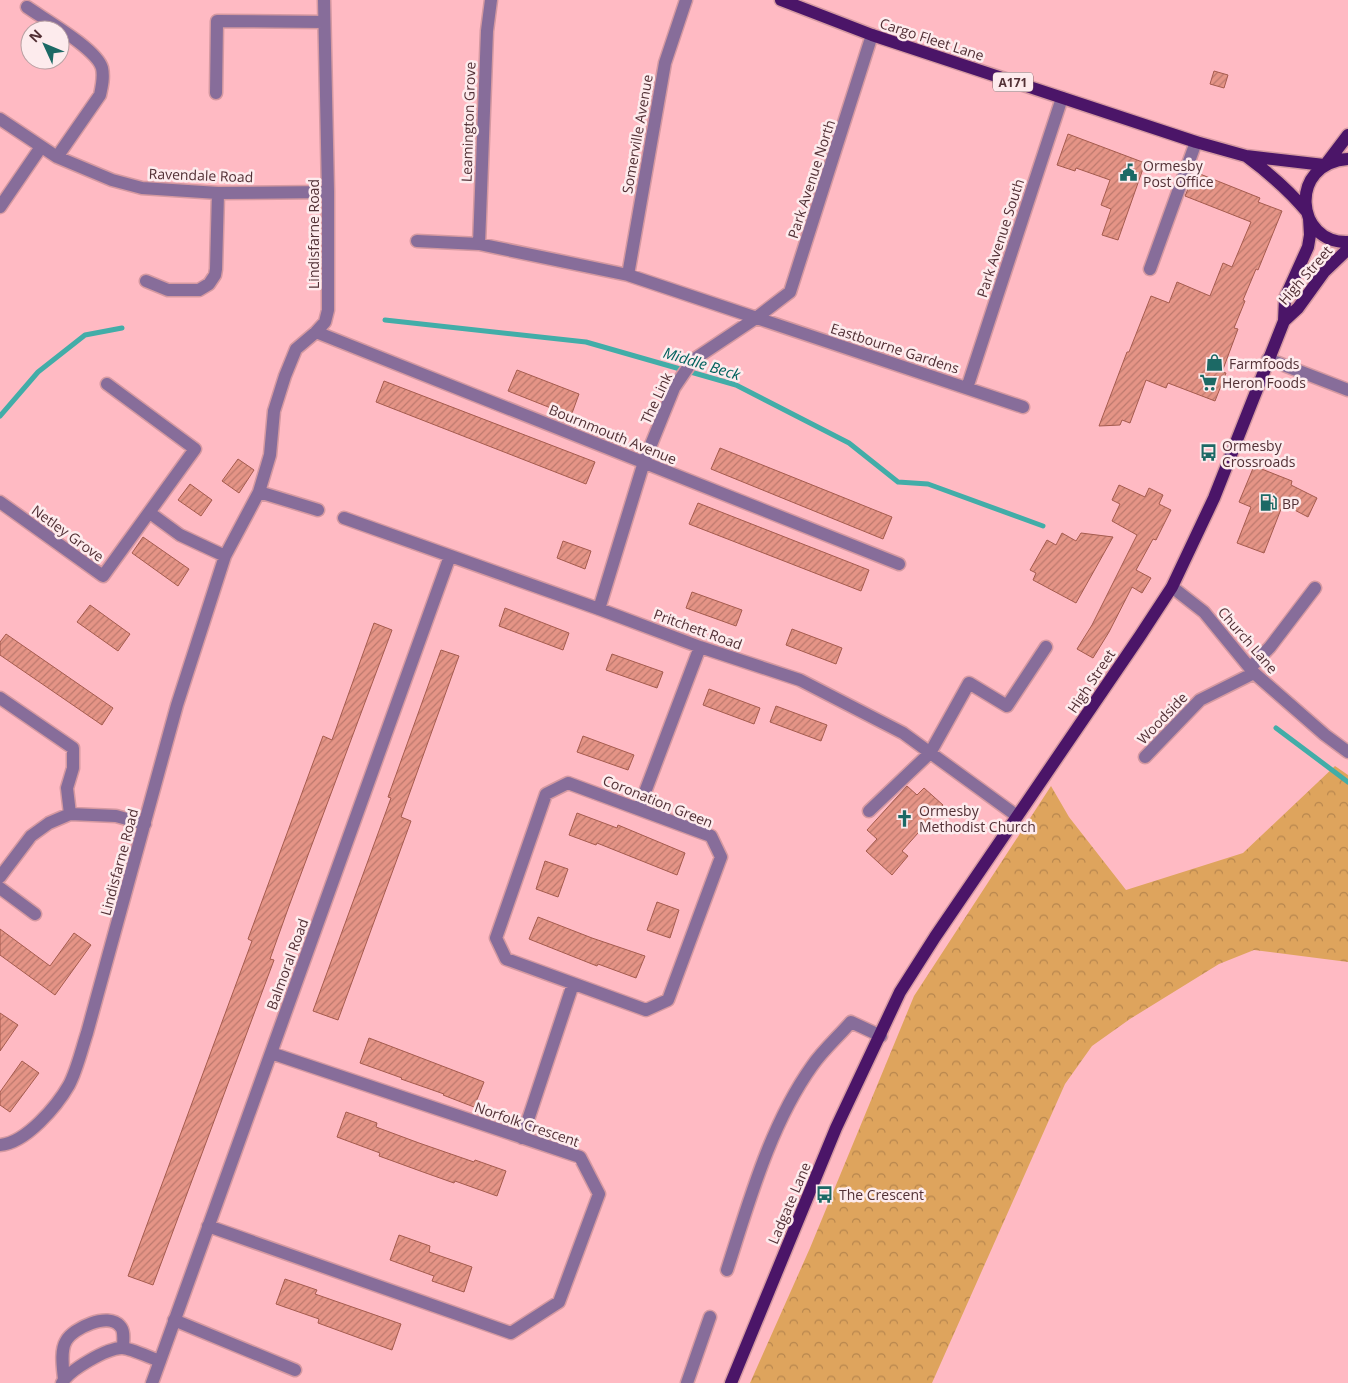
<svg xmlns="http://www.w3.org/2000/svg" width="1348" height="1383" font-family="'Open Sans',sans-serif">
  <style>
    .forest { fill: url(#forest-crowns) }
    .lines { fill: none; stroke-linecap: round; stroke-linejoin: round }
    .stream { stroke: #42ada8; stroke-width: 5 }
    .building { fill: url(#building-hatch); stroke: #a55b4e }
    .minor-casing { stroke: #d599a1; stroke-width: 15 }
    .major-casing { stroke: #d599a1; stroke-width: 15 }
    .minor { stroke: #876d9a; stroke-width: 12 }
    .major { stroke: #4b1568; stroke-width: 12 }
    .labels { text-anchor: middle; dominant-baseline: central; stroke-width: 5; stroke-linejoin: round; paint-order: stroke }
    .shield { fill: #fdebed; stroke: #85686c; stroke-width: 1 }
    .shield-label { font-size: 12px; font-weight: bold; fill: #523035 }
    .street-label { font-size: 14px; fill: #523035; stroke: #fdebed }
    .poi-label { font-size: 14px; fill: #523035; stroke: #fdebed; text-anchor: start }
    .water-label { font-size: 15px; font-style: italic; fill: #00615d; stroke: #fdebed }
  </style>
  <defs>
    <pattern id="forest-crowns" width="20" height="18" patternUnits="userSpaceOnUse" patternTransform="scale(1.25)"><rect width="20" height="18" fill="#dea45d"/><path d="M2 6a3 3 0 1 1 6 0M12 15a3 3 0 1 1 6 0" fill="none" stroke="#b7864e"/></pattern>
    <pattern id="building-hatch" width="6" height="6" patternUnits="userSpaceOnUse" patternTransform="scale(1.25)"><rect width="6" height="6" fill="#e59486"/><path d="M-1 1l2-2M0 6l6-6M5 7l2-2" fill="none" stroke="#bc796e"/></pattern>
  </defs>
  <rect width="100%" height="100%" fill="#ffbac3"/>
  <!-- forest -->
  <path class="forest" d="M 1335,766 L 1348,775 L 1348,962 L 1254,950 L 1219,964 L 1130,1019 L 1092,1046 L 1065,1084 L 932,1383 L 750,1383 L 810,1248 L 914,996 L 1051,786 L 1069,817 L 1126,890 L 1243,853 Z"/>
  <g class="lines">
    <!-- stream -->
    <path class="stream" d="M 385,320 L 586,342 L 736,385 L 849,443 L 898,482 L 928,484 L 1043,526
      M 0,416 L 38,372 L 85,335 L 122,328
      M 1276,728 L 1348,782"/>
  </g>
  <!-- building -->
  <path class="building" d="M 1214,71 L 1228,75 L 1224,88 L 1210,84 Z
    M 1068,134 L 1145,163 L 1118,240 L 1102,235 L 1111,209 L 1101,205 L 1110,180 L 1076,168 L 1075,171 L 1057,165 Z
    M 1195,172 L 1260,198 L 1258,202 L 1282,211 L 1258,270 L 1256,269 L 1243,300 L 1245,301 L 1234,328 L 1238,329 L 1222,372 L 1226,373 L 1215,401 L 1168,383 L 1166,388 L 1146,380 L 1130,423 L 1122,420 L 1120,425 L 1099,426 L 1127,352 L 1129,352 L 1151,296 L 1169,303 L 1177,282 L 1210,296 L 1223,263 L 1232,267 L 1251,222 L 1185,196 Z
    M 517,370 L 579,394 L 571,416 L 508,391 Z
    M 384,381 L 595,462 L 586,484 L 376,402 Z
    M 720,448 L 892,517 L 883,539 L 711,469 Z
    M 238,459 L 254,470 L 239,493 L 222,481 Z
    M 1254,466 L 1292,481 L 1291,485 L 1317,498 L 1308,517 L 1283,504 L 1264,553 L 1237,543 L 1251,507 L 1239,502 Z
    M 190,484 L 212,500 L 201,516 L 178,500 Z
    M 1119,485 L 1145,497 L 1149,488 L 1163,495 L 1159,504 L 1171,510 L 1156,540 L 1153,539 L 1136,570 L 1151,578 L 1142,593 L 1132,587 L 1109,632 L 1093,658 L 1077,649 L 1092,625 L 1137,535 L 1112,521 L 1120,504 L 1112,500 Z
    M 698,503 L 869,570 L 861,591 L 689,524 Z
    M 1062,533 L 1076,541 L 1081,533 L 1113,537 L 1076,603 L 1033,580 L 1036,573 L 1030,570 L 1047,540 L 1056,545 Z
    M 143,537 L 189,569 L 178,586 L 132,553 Z
    M 563,541 L 591,551 L 585,569 L 557,558 Z
    M 692,592 L 742,610 L 736,626 L 686,608 Z
    M 90,605 L 130,634 L 118,651 L 77,622 Z
    M 505,608 L 569,633 L 563,650 L 499,626 Z
    M 374,623 L 392,630 L 289,906 L 270,959 L 274,960 L 153,1285 L 128,1276 L 252,941 L 248,939 L 323,736 L 332,740 Z
    M 792,629 L 842,648 L 836,664 L 786,645 Z
    M 6,634 L 113,708 L 102,725 L 0,655 L 0,642 Z
    M 441,650 L 459,656 L 401,817 L 411,821 L 338,1020 L 313,1011 L 391,798 L 388,797 Z
    M 612,654 L 663,672 L 657,688 L 606,670 Z
    M 709,689 L 760,708 L 754,724 L 703,705 Z
    M 776,706 L 827,725 L 821,741 L 770,722 Z
    M 583,736 L 634,755 L 628,770 L 577,752 Z
    M 907,786 L 917,795 L 924,788 L 943,805 L 902,851 L 908,856 L 892,875 L 866,851 L 877,839 L 867,830 Z
    M 577,813 L 617,828 L 618,825 L 685,853 L 677,875 L 597,843 L 596,845 L 569,835 Z
    M 545,861 L 568,869 L 558,897 L 536,889 Z
    M 657,902 L 679,910 L 670,938 L 647,930 Z
    M 538,917 L 592,938 L 645,956 L 636,978 L 598,964 L 597,966 L 529,939 Z
    M 0,929 L 50,966 L 74,933 L 91,945 L 55,995 L 0,955 Z
    M 0,1013 L 18,1025 L 0,1051 Z
    M 369,1038 L 484,1082 L 474,1107 L 443,1095 L 444,1094 L 401,1079 L 402,1078 L 360,1063 Z
    M 22,1061 L 39,1073 L 10,1112 L 0,1105 L 0,1092 Z
    M 346,1112 L 377,1123 L 376,1127 L 419,1143 L 474,1162 L 475,1160 L 506,1171 L 497,1196 L 455,1181 L 454,1183 L 423,1172 L 379,1156 L 380,1153 L 337,1137 Z
    M 399,1235 L 430,1246 L 429,1252 L 472,1267 L 464,1292 L 432,1281 L 434,1276 L 390,1260 Z
    M 285,1279 L 317,1290 L 315,1294 L 401,1324 L 392,1350 L 318,1323 L 319,1319 L 276,1304 Z"/>
  <g class="lines">
    <defs>
      <path id="minor" d="M 27,7 C 44,19 97,49 102,68 C 104,77 102,86 100,95 L 57,157
        M 216,93 L 217,21 L 324,22
        M 0,119 L 57,157 L 112,180 L 142,188 L 218,193 L 328,192
        M 0,207 L 41,147
        M 417,241 L 479,244 L 628,275 L 1023,407
        M 479,244 L 487,31 L 491,0
        M 1150,269 L 1196,142
        M 628,275 L 665,63 L 686,0
        M 146,281 L 168,290 L 199,290 L 209,284 L 215,275 L 216,269 L 218,193
        M 316,332 L 899,564
        M 1268,359 L 1348,390
        M 967,388 L 1062,98
        M 259,492 L 318,510
        M 0,502 L 103,576 L 195,449 L 107,384
        M 150,513 L 180,535 L 225,556
        M 344,518 L 599,609 L 700,647 L 800,680 L 903,733 L 1017,816
        M 1172,587 L 1204,612 L 1254,673 L 1325,735 L 1348,752
        M 599,609 L 644,462 L 674,388 L 693,360 L 756,318 L 790,292 L 872,35
        M 1250,668 L 1270,647 L 1315,588
        M 0,698 L 73,748 L 73,768 L 67,788 L 70,814
        M 1145,757 L 1200,700 L 1254,673
        M 568,783 L 711,836 L 721,857 L 668,1000 L 646,1010 L 506,959 L 496,938 L 546,794 Z
        M 639,808 L 700,647
        M 869,811 L 930,753 L 969,683 L 1007,706 L 1046,647
        M 0,877 L 31,836 L 49,823 L 70,814 L 116,816 L 145,824
        M 0,888 L 35,914
        M 522,1138 L 573,984
        M 0,1145 C 26,1143 57,1106 69,1085 C 77,1070 82,1048 87,1033 L 177,705 L 225,556 L 259,492 L 270,455 L 274,411 L 285,376 L 296,349 L 316,332 L 325,322 L 328,310 L 328,192 L 324,0
        M 208,1226 L 511,1333 L 559,1302 L 599,1194 L 580,1157 L 271,1053
        M 727,1270 C 749,1202 770,1125 812,1066 C 823,1050 838,1037 851,1022 L 881,1036
        M 174,1320 L 295,1370
        M 64,1379 C 63,1368 60,1351 66,1341 C 73,1328 108,1312 120,1326 C 125,1331 123,1341 123,1348
        M 62,1383 C 69,1370 107,1348 122,1348 C 130,1348 151,1358 160,1361
        M 152,1383 L 450,556
        M 687,1383 L 710,1317"/>
      <path id="major" d="M 781,0 L 872,35 L 1196,142 L 1246,156 L 1324,165
        M 1246,156 C 1269,173 1289,190 1307,212
        M 1348,159 C 1288,163 1295,244 1348,242
        M 1326,164 L 1348,135
        M 1284,321 L 1298,308 L 1324,272 L 1348,249
        M 731,1383 L 836,1128 L 900,992 L 935,937 L 1140,636 L 1172,587 L 1214,498 L 1284,321 L 1285,298 L 1308,247 L 1310,235 L 1309,218"/>
    </defs>
    <!-- minor casing -->
    <use href="#minor" class="minor-casing"/>
    <!-- major casing -->
    <use href="#major" class="major-casing"/>
    <!-- minor -->
    <use href="#minor" class="minor"/>
    <!-- major -->
    <use href="#major" class="major"/>
  </g>
  <!-- icons -->
  <defs>
    <symbol id="civic-bare" viewBox="-9 -9 18 18"><path d="M-.6-6.5H3V-4.5H.6V-3L4-1V1h2V6H-6V1h2V-1L-.6-3ZM-1.2 2.5V6h2.4V2.5Z" fill="#1c6965" stroke="#fdebed" stroke-width="2.5" paint-order="stroke"/></symbol>
    <symbol id="shop-bare" viewBox="-9 -9 18 18"><path d="M-5-2.5h2.3a2.7 3.5 0 0 1 5.4 0H5L5.5 6h-11ZM-1.5-2.5h3a1.5 2.3 0 0 0-3 0Z" fill="#1c6965" stroke="#fdebed" stroke-width="2.5" paint-order="stroke"/></symbol>
    <symbol id="supermarket-bare" viewBox="-9 -9 18 18"><path d="M-6-5.5h2.5l.6 2H6L4.5 2H-2.5L-4.4-4H-6ZM-1.5 3.2a1.3 1.3 0 1 0 .1 0ZM3 3.2a1.3 1.3 0 1 0 .1 0Z" fill="#1c6965" stroke="#fdebed" stroke-width="2.5" paint-order="stroke"/></symbol>
    <symbol id="bus-bare" viewBox="-9 -9 18 18"><path d="M-5-6H5V4H4V6H2V4H-2V6H-4V4H-5ZM-3.5-4V0h7V-4ZM-3.5 1.2v1.5H-2V1.2ZM2 1.2v1.5H3.5V1.2Z" fill="#1c6965" stroke="#fdebed" stroke-width="2.5" paint-order="stroke"/></symbol>
    <symbol id="fuel-bare" viewBox="-9 -9 18 18"><path d="M-5.5-6h7V0h2V4h1.3V-2.5L3-4.5l.8-.8L6-3V5H2.5V1h-1V6h-7ZM-4.2-4.7v3.2H.2V-4.7Z" fill="#1c6965" stroke="#fdebed" stroke-width="2.5" paint-order="stroke"/></symbol>
    <symbol id="church-bare" viewBox="-9 -9 18 18"><path d="M-1.2-6h2.4v3.5h3.3v2.4h-3.3V6h-2.4V-.1h-3.3v-2.4h3.3Z" fill="#1c6965" stroke="#fdebed" stroke-width="2.5" paint-order="stroke"/></symbol>
  </defs>
  <g fill-rule="evenodd">
    <use href="#civic-bare" x="1116" y="160" width="25" height="25"/>
    <use href="#shop-bare" x="1202" y="350" width="25" height="25"/>
    <use href="#supermarket-bare" x="1196" y="370" width="25" height="25"/>
    <use href="#bus-bare" x="1196" y="440" width="25" height="25"/>
    <use href="#fuel-bare" x="1256" y="490" width="25" height="25"/>
    <use href="#church-bare" x="892" y="806" width="25" height="25"/>
    <use href="#bus-bare" x="812" y="1182" width="25" height="25"/>
  </g>
  <g class="labels">
    <!-- shield labels -->
    <rect class="shield" x="993" y="72.5" width="40" height="19" rx="4"/>
    <g class="shield-label">
      <text x="1013" y="82">A171</text>
    </g>
    <!-- street labels -->
    <g class="street-label">
      <text transform="translate(932 39) rotate(18)">Cargo Fleet Lane</text>
      <text transform="translate(468 122) rotate(-88)">Leamington Grove</text>
      <text transform="translate(637 134) rotate(-80)">Somerville Avenue</text>
      <text transform="translate(201 175) rotate(2)">Ravendale Road</text>
      <text transform="translate(811 179) rotate(-72)">Park Avenue North</text>
      <text transform="translate(313 234) rotate(-90)">Lindisfarne Road</text>
      <text transform="translate(1000 238) rotate(-72)">Park Avenue South</text>
      <text transform="translate(1305 275) rotate(-49)">High Street</text>
      <text transform="translate(895 348) rotate(18)">Eastbourne Gardens</text>
      <text transform="translate(656 398) rotate(-65)">The Link</text>
      <text transform="translate(613 434) rotate(22)">Bournmouth Avenue</text>
      <text transform="translate(68 533) rotate(36)">Netley Grove</text>
      <text transform="translate(698 629) rotate(20)">Pritchett Road</text>
      <text transform="translate(1248 640) rotate(49)">Church Lane</text>
      <text transform="translate(1091 681) rotate(-56)">High Street</text>
      <text transform="translate(1162 718) rotate(-46)">Woodside</text>
      <text transform="translate(658 801) rotate(22)">Coronation Green</text>
      <text transform="translate(119 862) rotate(-75)">Lindisfarne Road</text>
      <text transform="translate(287 964) rotate(-70)">Balmoral Road</text>
      <text transform="translate(527 1124) rotate(19)">Norfolk Crescent</text>
      <text transform="translate(789 1203) rotate(-67)">Ladgate Lane</text>
    </g>
    <!-- poi labels -->
    <g class="poi-label">
      <text x="1143" y="165">Ormesby<tspan x="1143" dy="16">Post Office</tspan></text>
      <text x="1229" y="363">Farmfoods</text>
      <text x="1222" y="382">Heron Foods</text>
      <text x="1222" y="445">Ormesby<tspan x="1222" dy="16">Crossroads</tspan></text>
      <text x="1282" y="503">BP</text>
      <text x="919" y="810">Ormesby<tspan x="919" dy="16">Methodist Church</tspan></text>
      <text x="839" y="1194">The Crescent</text>
    </g>
    <!-- water labels -->
    <g class="water-label">
      <text transform="translate(702 363) rotate(17)">Middle Beck</text>
    </g>
  </g>
  <!-- north arrow -->
  <g transform="translate(45 45) rotate(314)"><circle r="24" fill="#fdebed" stroke="#b9a0a3"/>
  <path d="M0-4L9 19L0 12L-9 19Z" fill="#1c6965"/>
  <text y="-8" font-size="14" font-weight="bold" text-anchor="middle" fill="#523035">N</text>
  </g>
</svg>
